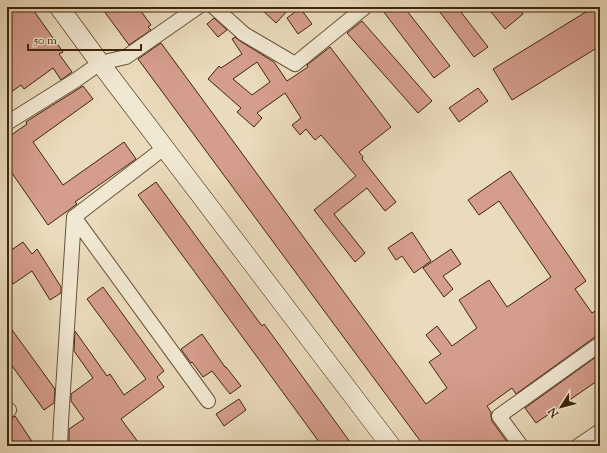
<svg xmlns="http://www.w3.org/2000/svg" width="607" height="453" font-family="'Sorts Mill Goudy',serif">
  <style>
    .building { fill: #d59d8d; stroke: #41250b; fill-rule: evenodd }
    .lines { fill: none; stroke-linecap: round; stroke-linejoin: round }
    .street-casing { stroke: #6b5237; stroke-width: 16 }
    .secondary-casing { stroke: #41250b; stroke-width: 20 }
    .street { stroke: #f1e8d3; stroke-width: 14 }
    .secondary { stroke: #f1e8d3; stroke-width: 19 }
  </style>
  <rect width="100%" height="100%" fill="#eadbbc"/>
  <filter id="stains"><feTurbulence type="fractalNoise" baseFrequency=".005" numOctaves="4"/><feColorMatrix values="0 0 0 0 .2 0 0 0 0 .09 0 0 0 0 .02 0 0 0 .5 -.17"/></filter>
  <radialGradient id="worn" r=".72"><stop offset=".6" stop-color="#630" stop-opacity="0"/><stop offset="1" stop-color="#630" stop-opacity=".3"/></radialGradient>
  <!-- building -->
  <path class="building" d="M 7,7 L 31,7 L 63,52 L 59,54 L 72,72 L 61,80 L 53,68 L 24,89 L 21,85 L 7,95 Z
    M 101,7 L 138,7 L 151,25 L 148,27 L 151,30 L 129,45 Z
    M 259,7 L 291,7 L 276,23 Z
    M 380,7 L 404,7 L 450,66 L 434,78 Z
    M 436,7 L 457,7 L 488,47 L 474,57 Z
    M 487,7 L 517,7 L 523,14 L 505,29 Z
    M 594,7 L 600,7 L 600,46 L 512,100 L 493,69 Z
    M 300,8 L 312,24 L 298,34 L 287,18 Z
    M 214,18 L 227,30 L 218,37 L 207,24 Z
    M 362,21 L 432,101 L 418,113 L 347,33 Z
    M 235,37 L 240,41 L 274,62 L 287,81 L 308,67 L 307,65 L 330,47 L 391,127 L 359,152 L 363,157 L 362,159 L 396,202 L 385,211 L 367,188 L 334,214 L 365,253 L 355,262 L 314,210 L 356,176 L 321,135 L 315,140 L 306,129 L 300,135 L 292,125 L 301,118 L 285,93 L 257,113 L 262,118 L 254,127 L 237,112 L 241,108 L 208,79 L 219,66 L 221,68 L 242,54 L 232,39 ZM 257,62 L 270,82 L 252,95 L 233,79 Z
    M 161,43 L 426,404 L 447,388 L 429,362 L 441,354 L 426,335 L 437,326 L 452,346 L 477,328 L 459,300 L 489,280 L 507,307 L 551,277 L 499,201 L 479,215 L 468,200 L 510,171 L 586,281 L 575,289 L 592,313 L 600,308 L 600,336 L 595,337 L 516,394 L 512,388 L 487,406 L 491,412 L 491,416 L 492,421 L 510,446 L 424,446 L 138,59 Z
    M 83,86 L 93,99 L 33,142 L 63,185 L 124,142 L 136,159 L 75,202 L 77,204 L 48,225 L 7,166 L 7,138 L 27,124 L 26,122 L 32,118 Z
    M 478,88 L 488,101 L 459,122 L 449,108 Z
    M 156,182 L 262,326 L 264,324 L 353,446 L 322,446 L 244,339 L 138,195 Z
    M 412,232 L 431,261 L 414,273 L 402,256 L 396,260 L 388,248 Z
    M 23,242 L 32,254 L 37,249 L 61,287 L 61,293 L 50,300 L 32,271 L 13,284 L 7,275 L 7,253 Z
    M 451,249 L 461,264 L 443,276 L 453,289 L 444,297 L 423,268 Z
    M 103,287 L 164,371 L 157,377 L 164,387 L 121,419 L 141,446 L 73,446 L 69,440 L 69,429 L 84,419 L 71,401 L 71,394 L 93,378 L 74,351 L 75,331 L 107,376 L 110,374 L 124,395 L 146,379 L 87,299 Z
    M 7,323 L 55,389 L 54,403 L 44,410 L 7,359 Z
    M 202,334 L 225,367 L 226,367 L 241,386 L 230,394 L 212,371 L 203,377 L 192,362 L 191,363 L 181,349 Z
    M 600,354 L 600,379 L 536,423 L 525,408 Z
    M 239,399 L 246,410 L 224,426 L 216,414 Z
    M 15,416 L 35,446 L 12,446 L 7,438 L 7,419 L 11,419 Z"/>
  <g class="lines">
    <defs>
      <path id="street" d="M 214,7 L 244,34 L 295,64 L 365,7
        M 7,123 L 76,80 L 100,63 L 126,57 L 198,7
        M 74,217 L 208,401
        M 7,411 L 9,410
        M 60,446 L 61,422 L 74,217 L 164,148
        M 521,446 L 499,416 L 600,344
        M 578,446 L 600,431"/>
      <path id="secondary" d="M 59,7 L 100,63 L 391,446"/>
    </defs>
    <!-- street casing -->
    <use href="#street" class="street-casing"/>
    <!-- secondary casing -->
    <use href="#secondary" class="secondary-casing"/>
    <!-- street -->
    <use href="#street" class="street"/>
    <!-- secondary -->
    <use href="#secondary" class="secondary"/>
  </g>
  <!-- margin -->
  <rect width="607" height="453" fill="none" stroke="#eadbbc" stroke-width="24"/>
  <rect x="8" y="8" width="591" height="437" fill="none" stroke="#41250b" stroke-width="2"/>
  <rect x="12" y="12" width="583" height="429" fill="none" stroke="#41250b"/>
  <!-- north arrow -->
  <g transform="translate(561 407) rotate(234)" stroke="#f1e8d3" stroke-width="3" paint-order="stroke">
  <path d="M0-3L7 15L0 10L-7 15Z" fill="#41250b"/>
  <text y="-6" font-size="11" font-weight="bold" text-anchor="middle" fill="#41250b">N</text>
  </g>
  <!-- scale -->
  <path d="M28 44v6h113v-6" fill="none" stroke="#41250b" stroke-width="2"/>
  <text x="34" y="44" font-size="12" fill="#41250b" stroke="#f1e8d3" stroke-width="3" paint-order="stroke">50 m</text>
  <rect width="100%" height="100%" filter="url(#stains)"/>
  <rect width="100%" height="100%" fill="url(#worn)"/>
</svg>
